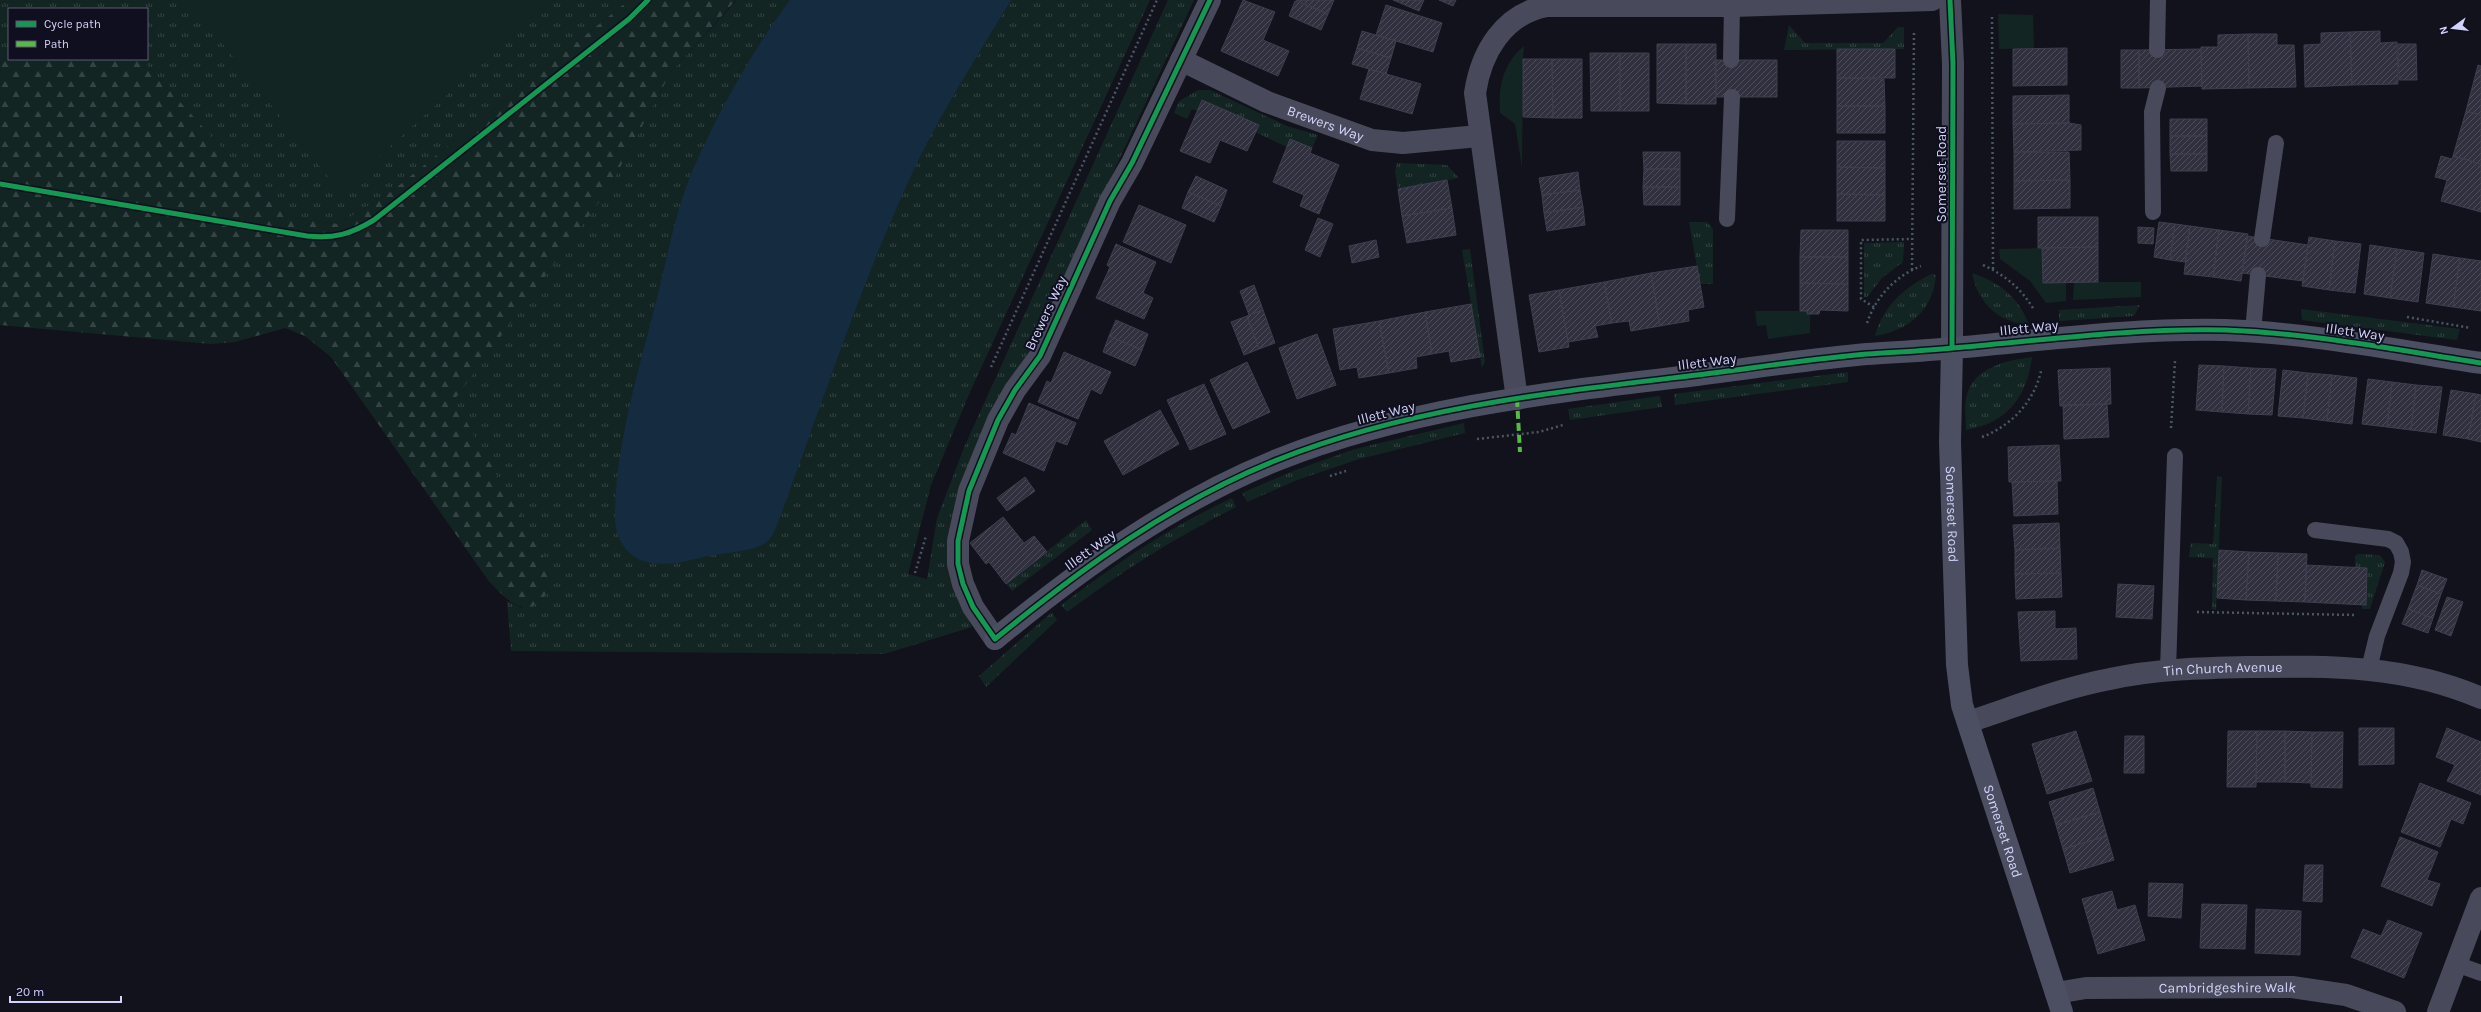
<svg xmlns="http://www.w3.org/2000/svg" width="2481" height="1012" font-family="Karla,sans-serif">
  <style>
    .grass { fill: url(#grass-tufts) }
    .forest { fill: url(#forest-firs) }
    .garden { fill: #132523 }
    .water { fill: #142b40 }
    .building { fill: url(#building-hatch); stroke: #3e3e4f }
    .lines { fill: none; stroke-linecap: round; stroke-linejoin: round }
    .path { stroke: #495860; stroke-width: 2.5; stroke-dasharray: 2 3; stroke-linecap: butt }
    .lane { stroke: #484a5b; stroke-width: 16 }
    .street { stroke: #484a5b; stroke-width: 22 }
    .secondary { stroke: #4c4e62; stroke-width: 22 }
    .quiet { stroke: #58b947; stroke-width: 4; stroke-dasharray: 8 4; stroke-linecap: butt }
    .cycleway-casing { stroke: #0f0f1f; stroke-width: 8 }
    .cycleway { stroke: #139951; stroke-width: 5 }
    .labels { text-anchor: middle; dominant-baseline: central; stroke-width: 4; stroke-linejoin: round; paint-order: stroke }
    .street-label { font-size: 14px; fill: #d2d3fa; stroke: #0f0f1f }
  </style>
  <defs>
    <pattern id="grass-tufts" width="24" height="20" patternUnits="userSpaceOnUse"><rect width="24" height="20" fill="#132523"/><path d="M3 7l-1-3M5 7V3M7 7l1-3M15 17l-1-3M17 17v-4M19 17l1-3" fill="none" stroke="#344444"/></pattern>
    <pattern id="forest-firs" width="22" height="20" patternUnits="userSpaceOnUse"><rect width="22" height="20" fill="#132523"/><path d="M5 1l3.5 6h-7zM16 11l3.5 6h-7z" fill="#344444"/></pattern>
    <pattern id="building-hatch" width="6" height="6" patternUnits="userSpaceOnUse"><rect width="6" height="6" fill="#30303e"/><path d="M-1 1l2-2M0 6l6-6M5 7l2-2" fill="none" stroke="#4d4d5b"/></pattern>
  </defs>
  <rect width="100%" height="100%" fill="#12121c"/>
  <!-- grass -->
  <path class="grass" d="M 0,0 L 629,0 L 392,191 L 339,224 L 293,218 L 275,206 L 141,59 L 147,59 L 147,9 L 9,9 L 9,59 L 0,63 Z
    M 737,0 L 1150,0 L 970,392 L 931,485 L 908,574 L 927,579 L 937,518 L 965,445 L 1168,0 L 1194,0 L 1079,245 L 950,566 L 957,597 L 972,627 L 884,654 L 511,651 L 507,601 L 522,608 L 453,400 L 608,190 L 671,72 Z
    M 1789,25 L 1805,43 L 1883,43 L 1898,27 L 1904,27 L 1904,49 L 1784,50 Z
    M 1198,90 L 1210,90 L 1287,126 L 1318,135 L 1312,148 L 1290,139 L 1287,147 L 1255,132 L 1192,109 L 1187,119 L 1174,113 L 1178,102 Z
    M 1397,163 L 1447,165 L 1459,178 L 1398,189 L 1395,172 Z
    M 1689,222 L 1707,222 L 1713,229 L 1713,284 L 1700,284 Z
    M 1904,242 L 1903,262 L 1882,278 L 1867,297 L 1864,297 L 1864,243 Z
    M 1470,249 L 1485,362 L 1482,368 L 1462,250 Z
    M 1972,273 C 1999,282 2019,297 2029,325 C 1998,322 1978,303 1972,273 Z
    M 1931,274 L 1936,275 C 1933,311 1909,330 1875,336 C 1883,306 1904,288 1931,274 Z
    M 2140,305 L 2134,316 L 2059,321 L 2059,310 Z
    M 2301,309 L 2460,329 L 2457,340 L 2302,320 Z
    M 2032,357 C 2027,398 2006,423 1966,430 C 1966,420 1964,408 1966,398 C 1973,367 2005,361 2032,357 Z
    M 1848,372 L 1848,382 L 1675,405 L 1674,394 Z
    M 1660,396 L 1662,407 L 1570,420 L 1568,409 Z
    M 1464,423 L 1465,433 L 1359,459 L 1297,480 L 1247,502 L 1242,493 L 1293,471 L 1355,449 Z
    M 2217,476 L 2222,477 L 2216,610 L 2212,609 L 2213,558 L 2189,557 L 2191,543 L 2213,544 Z
    M 1232,498 L 1236,507 C 1176,537 1121,572 1067,612 L 1061,605 C 1117,563 1168,528 1232,498 Z
    M 1086,520 L 1092,530 L 1012,591 L 1006,584 Z
    M 2358,554 L 2380,555 L 2385,562 L 2370,609 L 2362,609 L 2362,605 L 2366,605 L 2367,568 L 2355,567 L 2355,556 Z
    M 1052,612 L 1057,620 L 986,687 L 979,676 Z"/>
  <!-- forest -->
  <path class="forest" d="M 629,0 L 736,0 L 671,72 L 608,190 L 454,400 L 555,577 C 534,623 516,611 488,580 L 331,357 L 305,336 L 285,328 L 235,342 L 211,344 L 0,325 L 0,63 L 9,59 L 141,59 L 275,206 L 293,218 L 339,224 L 392,191 Z"/>
  <!-- garden -->
  <path class="garden" d="M 188,0 L 551,0 L 340,192 Z
    M 1998,14 L 2033,15 L 2034,48 L 1999,49 Z
    M 1524,46 L 1523,59 L 1522,168 L 1515,124 L 1500,113 C 1498,87 1503,63 1524,46 Z
    M 2042,248 L 2043,282 L 2066,282 L 2066,301 L 2046,303 L 2030,281 L 2000,259 L 1999,249 Z
    M 2074,282 L 2141,282 L 2141,297 L 2073,300 Z
    M 1755,311 L 1807,311 L 1807,314 L 1810,314 L 1810,333 L 1768,339 L 1766,325 L 1757,326 Z"/>
  <!-- water -->
  <path class="water" d="M 790,0 L 1011,0 C 980,52 946,104 919,159 C 862,278 822,405 776,528 C 774,532 772,537 768,541 C 757,552 719,553 703,557 C 675,565 638,572 621,542 C 616,533 614,520 615,509 C 617,440 640,365 657,298 C 668,254 676,208 694,167 C 720,109 752,51 790,0 Z"/>
  <!-- building -->
  <path class="building" d="M 1243,0 L 1275,12 L 1263,40 L 1289,51 L 1278,76 L 1221,51 Z
    M 1296,0 L 1334,0 L 1328,14 Z
    M 1393,0 L 1424,0 L 1419,11 Z
    M 1439,0 L 1456,0 L 1453,6 Z
    M 1295,1 L 1328,14 L 1321,30 L 1289,16 Z
    M 1386,5 L 1442,23 L 1433,52 L 1376,35 Z
    M 1362,31 L 1396,41 L 1391,58 L 1357,48 Z
    M 2380,31 L 2380,43 L 2397,42 L 2398,84 L 2352,85 L 2350,32 Z
    M 2350,32 L 2352,85 L 2305,87 L 2304,45 L 2321,44 L 2321,33 Z
    M 2248,34 L 2249,88 L 2202,89 L 2201,47 L 2218,47 L 2218,35 Z
    M 2248,34 L 2277,34 L 2277,45 L 2294,45 L 2296,87 L 2249,88 Z
    M 1657,44 L 1686,44 L 1686,104 L 1657,103 Z
    M 1686,44 L 1716,44 L 1716,104 L 1686,104 Z
    M 2398,44 L 2416,44 L 2417,80 L 2399,80 Z
    M 1357,48 L 1391,58 L 1386,74 L 1352,64 Z
    M 2067,48 L 2067,85 L 2013,86 L 2013,49 Z
    M 1837,49 L 1895,49 L 1895,78 L 1837,78 Z
    M 2201,49 L 2202,86 L 2139,88 L 2139,50 Z
    M 2121,50 L 2139,50 L 2139,88 L 2121,88 Z
    M 1590,53 L 1620,53 L 1620,111 L 1591,111 Z
    M 1620,53 L 1649,53 L 1649,111 L 1620,111 Z
    M 1523,59 L 1552,59 L 1553,118 L 1523,117 Z
    M 1552,59 L 1582,59 L 1582,118 L 1553,118 Z
    M 1715,60 L 1777,60 L 1777,97 L 1716,97 Z
    M 2478,65 L 2481,66 L 2481,115 L 2466,111 Z
    M 1369,69 L 1421,84 L 1412,114 L 1360,99 Z
    M 1837,78 L 1884,79 L 1885,106 L 1837,106 Z
    M 2069,95 L 2069,123 L 2013,124 L 2013,96 Z
    M 1202,100 L 1259,125 L 1247,151 L 1220,140 L 1210,163 L 1180,151 Z
    M 1837,106 L 1885,106 L 1885,133 L 1837,133 Z
    M 2466,111 L 2481,115 L 2481,164 L 2453,156 Z
    M 2170,119 L 2207,119 L 2207,136 L 2170,136 Z
    M 2069,123 L 2081,125 L 2081,150 L 2014,152 L 2013,124 Z
    M 2170,136 L 2207,136 L 2207,154 L 2170,154 Z
    M 1290,139 L 1312,148 L 1310,153 L 1339,165 L 1319,214 L 1300,206 L 1304,195 L 1273,182 Z
    M 1837,141 L 1885,141 L 1885,168 L 1837,167 Z
    M 1643,152 L 1680,152 L 1680,169 L 1644,169 Z
    M 2014,152 L 2069,152 L 2070,180 L 2014,181 Z
    M 2170,154 L 2207,154 L 2207,171 L 2171,171 Z
    M 2441,156 L 2452,159 L 2453,156 L 2481,164 L 2481,212 L 2441,201 L 2447,180 L 2435,177 Z
    M 1837,167 L 1885,168 L 1885,195 L 1837,194 Z
    M 1644,169 L 1680,169 L 1680,187 L 1643,187 Z
    M 1578,172 L 1580,190 L 1542,195 L 1539,178 Z
    M 1196,176 L 1227,190 L 1221,206 L 1188,192 Z
    M 1447,180 L 1452,208 L 1402,216 L 1398,189 Z
    M 2070,180 L 2070,208 L 2014,209 L 2014,181 Z
    M 1643,187 L 1680,187 L 1680,205 L 1644,205 Z
    M 1580,190 L 1583,207 L 1544,213 L 1542,195 Z
    M 1188,192 L 1221,206 L 1214,222 L 1182,208 Z
    M 1837,194 L 1885,195 L 1885,221 L 1837,221 Z
    M 1139,205 L 1186,225 L 1171,263 L 1123,242 Z
    M 1583,207 L 1585,225 L 1547,231 L 1544,213 Z
    M 1452,208 L 1456,235 L 1407,243 L 1402,216 Z
    M 2038,217 L 2098,217 L 2098,247 L 2038,248 Z
    M 1318,218 L 1333,224 L 1320,257 L 1305,250 Z
    M 2159,222 L 2175,224 L 2170,260 L 2154,257 Z
    M 2175,224 L 2190,226 L 2185,262 L 2170,260 Z
    M 2190,226 L 2219,230 L 2213,277 L 2184,274 Z
    M 2138,227 L 2154,228 L 2153,244 L 2138,243 Z
    M 1801,230 L 1848,230 L 1848,257 L 1800,257 Z
    M 2219,230 L 2248,234 L 2241,281 L 2213,277 Z
    M 2247,236 L 2308,245 L 2303,281 L 2242,273 Z
    M 2309,237 L 2335,241 L 2329,290 L 2302,286 Z
    M 1376,240 L 1379,257 L 1352,263 L 1349,246 Z
    M 2335,241 L 2361,244 L 2355,293 L 2329,290 Z
    M 1116,244 L 1156,262 L 1143,293 L 1153,298 L 1144,319 L 1096,298 L 1110,267 L 1107,265 Z
    M 2370,245 L 2397,249 L 2390,298 L 2364,294 Z
    M 2098,247 L 2098,282 L 2043,283 L 2042,248 Z
    M 2397,249 L 2424,253 L 2418,302 L 2390,298 Z
    M 2433,254 L 2460,258 L 2453,307 L 2426,303 Z
    M 1800,257 L 1848,257 L 1848,284 L 1800,283 Z
    M 2460,258 L 2481,261 L 2481,311 L 2453,307 Z
    M 1697,266 L 1704,307 L 1688,310 L 1689,321 L 1660,326 L 1651,273 Z
    M 1651,273 L 1660,326 L 1631,331 L 1629,321 L 1612,323 L 1604,282 Z
    M 1604,282 L 1612,323 L 1595,326 L 1598,337 L 1568,342 L 1559,290 Z
    M 1800,283 L 1848,284 L 1848,311 L 1820,310 L 1819,314 L 1807,314 L 1807,311 L 1800,311 Z
    M 1254,285 L 1263,310 L 1249,315 L 1240,291 Z
    M 1559,290 L 1569,347 L 1539,352 L 1529,295 Z
    M 1471,304 L 1480,357 L 1451,362 L 1449,351 L 1432,354 L 1425,312 Z
    M 1263,310 L 1275,343 L 1259,349 L 1247,316 Z
    M 1425,312 L 1432,354 L 1416,357 L 1417,368 L 1389,373 L 1379,321 Z
    M 1247,316 L 1259,349 L 1244,355 L 1231,322 Z
    M 1116,320 L 1148,334 L 1142,350 L 1109,336 Z
    M 1379,321 L 1389,373 L 1359,378 L 1357,367 L 1340,370 L 1333,329 Z
    M 1317,334 L 1336,385 L 1297,399 L 1279,348 Z
    M 1109,336 L 1142,350 L 1135,366 L 1103,352 Z
    M 1064,352 L 1111,372 L 1101,394 L 1091,389 L 1078,419 L 1038,402 L 1047,381 L 1051,383 Z
    M 1247,362 L 1270,412 L 1233,429 L 1210,380 Z
    M 2199,365 L 2224,366 L 2222,412 L 2196,410 Z
    M 2224,366 L 2251,368 L 2248,414 L 2222,412 Z
    M 2110,368 L 2111,404 L 2060,406 L 2058,370 Z
    M 2251,368 L 2276,369 L 2272,415 L 2248,414 Z
    M 2283,370 L 2308,373 L 2303,418 L 2278,416 Z
    M 2308,373 L 2332,375 L 2327,421 L 2303,418 Z
    M 2332,375 L 2357,378 L 2352,424 L 2327,421 Z
    M 2368,379 L 2392,382 L 2387,427 L 2362,424 Z
    M 2392,382 L 2416,385 L 2411,430 L 2387,427 Z
    M 1204,384 L 1226,434 L 1190,450 L 1167,400 Z
    M 2416,385 L 2442,387 L 2436,433 L 2411,430 Z
    M 2451,390 L 2476,394 L 2468,439 L 2443,435 Z
    M 2476,394 L 2481,395 L 2481,442 L 2468,439 Z
    M 1029,403 L 1076,423 L 1067,445 L 1056,441 L 1044,471 L 1003,453 L 1012,433 L 1016,435 Z
    M 2107,404 L 2109,437 L 2064,439 L 2063,405 Z
    M 1160,410 L 1179,444 L 1123,475 L 1104,441 Z
    M 2059,445 L 2061,481 L 2009,482 L 2008,447 Z
    M 1025,477 L 1035,491 L 1007,511 L 997,498 Z
    M 2057,481 L 2058,514 L 2014,516 L 2012,482 Z
    M 1003,517 L 1024,543 L 1034,536 L 1047,552 L 1006,584 L 989,562 L 986,564 L 970,543 Z
    M 2059,523 L 2060,548 L 2015,550 L 2013,525 Z
    M 2060,548 L 2061,573 L 2015,574 L 2015,550 Z
    M 2219,550 L 2249,552 L 2246,600 L 2217,598 Z
    M 2249,552 L 2278,553 L 2276,601 L 2246,600 Z
    M 2278,553 L 2307,554 L 2305,602 L 2276,601 Z
    M 2306,565 L 2367,568 L 2366,605 L 2305,602 Z
    M 2422,570 L 2447,579 L 2441,594 L 2417,585 Z
    M 2061,573 L 2062,597 L 2016,599 L 2015,574 Z
    M 2118,584 L 2154,586 L 2152,619 L 2116,617 Z
    M 2417,585 L 2441,594 L 2433,618 L 2408,609 Z
    M 2447,597 L 2463,602 L 2451,636 L 2435,630 Z
    M 2408,609 L 2433,618 L 2428,633 L 2402,624 Z
    M 2055,611 L 2055,629 L 2076,628 L 2077,659 L 2021,661 L 2018,612 Z
    M 2359,728 L 2394,728 L 2394,764 L 2359,765 Z
    M 2447,728 L 2481,742 L 2481,795 L 2447,781 L 2455,765 L 2436,757 Z
    M 2076,731 L 2092,781 L 2047,794 L 2032,744 Z
    M 2228,731 L 2257,731 L 2256,787 L 2227,787 Z
    M 2257,731 L 2285,731 L 2285,782 L 2256,782 Z
    M 2285,731 L 2312,732 L 2311,783 L 2285,782 Z
    M 2312,732 L 2343,732 L 2342,788 L 2311,787 Z
    M 2125,736 L 2144,736 L 2144,773 L 2124,773 Z
    M 2420,783 L 2471,803 L 2463,824 L 2451,819 L 2440,847 L 2401,832 Z
    M 2093,788 L 2100,812 L 2056,825 L 2049,802 Z
    M 2100,812 L 2107,836 L 2063,849 L 2056,825 Z
    M 2107,836 L 2114,860 L 2070,873 L 2063,849 Z
    M 2400,837 L 2438,852 L 2427,880 L 2440,884 L 2432,906 L 2381,886 Z
    M 2305,865 L 2323,865 L 2322,902 L 2303,901 Z
    M 2149,883 L 2183,884 L 2181,918 L 2148,916 Z
    M 2112,891 L 2117,910 L 2135,905 L 2145,940 L 2098,954 L 2082,899 Z
    M 2202,904 L 2247,905 L 2245,949 L 2200,948 Z
    M 2256,909 L 2301,911 L 2300,955 L 2255,953 Z
    M 2388,920 L 2422,933 L 2404,978 L 2351,957 L 2363,929 L 2381,936 Z"/>
  <g class="lines">
    <!-- path -->
    <path class="path" d="M 1992,17 L 1993,269
      M 1983,265 C 2005,275 2022,289 2034,310
      M 1912,270 L 1914,31
      M 1874,307 L 1861,299 L 1861,240 L 1912,239
      M 2407,317 L 2471,328
      M 1867,323 C 1876,296 1896,276 1921,266
      M 991,367 L 1157,0
      M 2171,428 L 2175,361
      M 1982,437 C 2011,426 2034,402 2041,371
      M 1477,439 L 1539,432 L 1563,425
      M 1330,476 L 1346,471
      M 915,573 L 926,536
      M 2197,612 L 2356,615"/>
    <!-- lane -->
    <path class="lane" d="M 2157,50 L 2158,0
      M 1731,60 L 1732,6
      M 2153,212 L 2152,112 L 2158,88
      M 1727,219 L 1732,97
      M 2262,239 L 2276,143
      M 2253,332 L 2258,275
      M 2315,530 L 2388,539 L 2396,543 L 2401,552 L 2403,562 L 2401,573 L 2377,636 L 2369,669
      M 2168,670 L 2175,456
      M 2456,964 L 2481,973"/>
    <!-- street -->
    <g class="street">
      <path d="M 1950,0 L 1953,64 L 1952,348"/>
      <path id="s1" d="M 1181,60 L 1267,102 L 1372,140 L 1403,143 L 1479,136"/>
      <path d="M 1517,399 L 1475,93 C 1481,53 1503,14 1547,6 L 1732,6 L 1932,0"/>
      <path d="M 995,639 L 973,607 L 963,584 L 958,564 L 958,541 L 969,491 L 998,420 L 1015,390 L 1040,356 L 1110,201 L 1132,163 L 1210,0"/>
      <path id="s2" d="M 1968,722 C 2014,707 2062,688 2110,679 C 2156,669 2202,668 2249,667 C 2330,666 2405,665 2481,698"/>
      <path id="s3" d="M 2056,993 L 2086,988 L 2292,987 L 2346,995 L 2395,1012"/>
      <path d="M 2438,1012 L 2481,898"/>
    </g>
    <!-- secondary -->
    <g class="secondary">
      <path id="s4" d="M 1952,348 L 1950,442 L 1957,665 L 1962,705 L 2062,1012"/>
      <path d="M 995,639 C 1082,568 1172,502 1277,460 C 1410,407 1555,392 1697,375 C 1753,368 1810,359 1867,354 C 1896,352 1924,351 1953,348 C 2044,340 2134,328 2225,330 C 2311,333 2397,350 2481,363"/>
    </g>
    <!-- quiet -->
    <path class="quiet" d="M 1517,399 L 1520,452"/>
    <defs>
      <path id="cycleway" d="M 1210,0 L 1132,163 L 1110,201 L 1040,356 L 1015,390 L 998,420 L 969,491 L 958,541 L 958,564 L 963,584 L 973,607 L 995,639 C 1082,568 1172,502 1277,460 C 1410,407 1555,392 1697,375 C 1753,368 1810,359 1867,354 C 1896,352 1924,351 1953,348 C 2044,340 2134,328 2225,330 C 2311,333 2397,350 2481,363
        M 1950,0 L 1953,64 L 1952,348
        M 0,184 L 307,236 C 334,239 351,234 374,220 L 629,19 L 648,0"/>
    </defs>
    <!-- cycleway casing -->
    <use href="#cycleway" class="cycleway-casing"/>
    <!-- cycleway -->
    <use href="#cycleway" class="cycleway"/>
  </g>
  <g class="labels">
    <!-- street labels -->
    <g class="street-label">
      <text stroke="none"><textPath href="#s1" startOffset="158">Brewers Way</textPath></text>
      <text transform="translate(1941 174) rotate(-90)">Somerset Road</text>
      <text transform="translate(1046 313) rotate(-65)">Brewers Way</text>
      <text transform="translate(2029 328) rotate(-6)">Illett Way</text>
      <text transform="translate(2355 332) rotate(8)">Illett Way</text>
      <text transform="translate(1707 362) rotate(-7)">Illett Way</text>
      <text transform="translate(1386 413) rotate(-14)">Illett Way</text>
      <text stroke="none"><textPath href="#s4" startOffset="166">Somerset Road</textPath></text>
      <text transform="translate(1090 550) rotate(-36)">Illett Way</text>
      <text stroke="none"><textPath href="#s2" startOffset="262">Tin Church Avenue</textPath></text>
      <text stroke="none"><textPath href="#s4" startOffset="490">Somerset Road</textPath></text>
      <text stroke="none"><textPath href="#s3" startOffset="172">Cambridgeshire Walk</textPath></text>
    </g>
  </g>
  <!-- legend -->
  <rect x="8" y="8" width="140" height="52" fill="#0f0f1f" stroke="#5d5d77"/>
  <rect x="16" y="21" width="20" height="6" fill="#139951" stroke="#5d5d77"/>
  <text x="44" y="28" font-size="12" fill="#d2d3fa">Cycle path</text>
  <rect x="16" y="41" width="20" height="6" fill="#58b947" stroke="#5d5d77"/>
  <text x="44" y="48" font-size="12" fill="#d2d3fa">Path</text>
  <!-- north arrow -->
  <g transform="translate(2453 28) rotate(255)" stroke="#0f0f1f" stroke-width="3" paint-order="stroke">
  <path d="M0-3L7 15L0 10L-7 15Z" fill="#d2d3fa"/>
  <text y="-6" font-size="11" font-weight="bold" text-anchor="middle" fill="#d2d3fa">N</text>
  </g>
  <!-- scale -->
  <path d="M10 996v6h111v-6" fill="none" stroke="#d2d3fa" stroke-width="2"/>
  <text x="16" y="996" font-size="12" fill="#d2d3fa" stroke="#0f0f1f" stroke-width="3" paint-order="stroke">20 m</text>
</svg>
